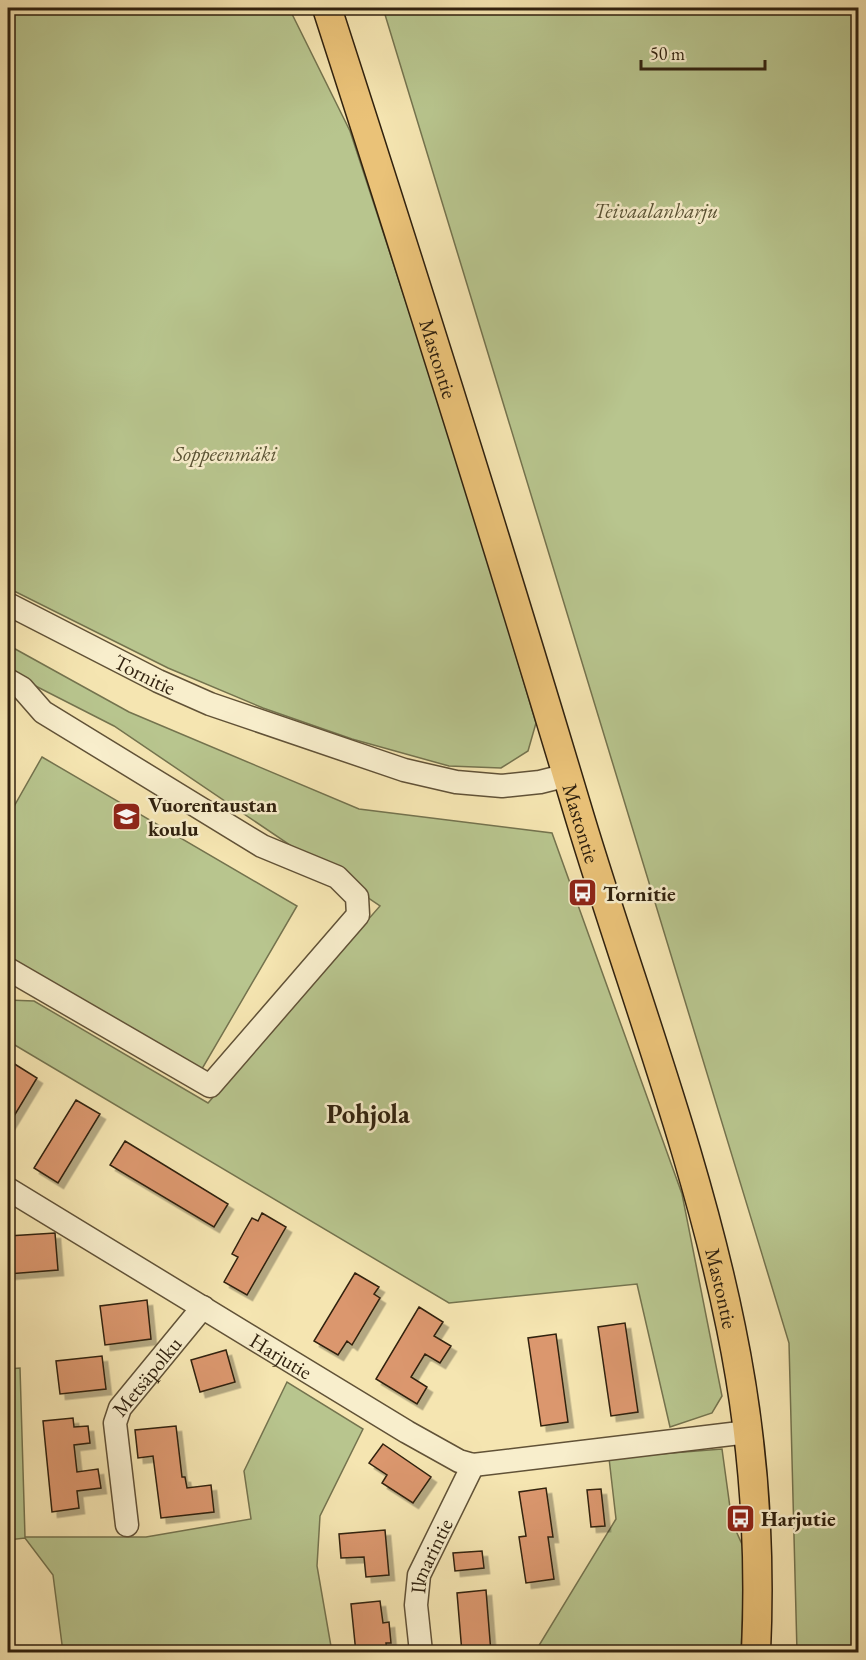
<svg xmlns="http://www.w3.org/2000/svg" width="866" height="1660" font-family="'EB Garamond',serif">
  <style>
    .green { fill: #b8c58e; stroke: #74734e; stroke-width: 1.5 }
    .building { fill: #db976e; stroke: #30210e; stroke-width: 1.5; filter: url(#shadow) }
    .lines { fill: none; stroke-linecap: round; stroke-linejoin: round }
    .minor-casing { stroke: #615237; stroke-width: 25 }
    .major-casing { stroke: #30210e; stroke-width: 31 }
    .minor { stroke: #f8eecc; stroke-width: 22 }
    .major { stroke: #eac278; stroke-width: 28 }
    .labels { text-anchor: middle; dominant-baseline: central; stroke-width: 5; stroke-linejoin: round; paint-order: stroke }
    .park-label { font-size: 21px; font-style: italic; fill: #595234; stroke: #f8eecc }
    .street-label { font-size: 21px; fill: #30210e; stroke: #f8eecc }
    .poi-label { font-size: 21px; font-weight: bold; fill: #30210e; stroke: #f8eecc; text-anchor: start }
    .district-label { font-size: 27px; font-weight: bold; fill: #30210e; stroke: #f8eecc }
  </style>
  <defs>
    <filter id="shadow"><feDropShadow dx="5.5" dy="5.5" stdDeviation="0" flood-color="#0004"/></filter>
  </defs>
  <rect width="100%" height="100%" fill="#f5e5b1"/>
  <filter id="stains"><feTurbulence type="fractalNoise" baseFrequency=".00333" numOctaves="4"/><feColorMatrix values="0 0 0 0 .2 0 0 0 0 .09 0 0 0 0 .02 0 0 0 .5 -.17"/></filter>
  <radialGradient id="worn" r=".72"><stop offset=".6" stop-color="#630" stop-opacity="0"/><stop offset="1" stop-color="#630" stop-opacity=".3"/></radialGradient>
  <!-- green -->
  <path class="green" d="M 8,8 L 289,8 L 350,131 L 460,467 L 536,723 L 528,751 L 501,768 L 449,766 L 352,739 L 263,708 L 168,668 L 8,588 Z
    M 383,8 L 858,8 L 858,1652 L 797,1652 L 789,1343 Z
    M 8,645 L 129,712 L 359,809 L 552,833 L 682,1194 L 722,1396 L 712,1413 L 670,1427 L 637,1284 L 449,1303 L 8,1041 L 8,1000 L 34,1001 L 208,1103 L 380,906 L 114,726 L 8,672 Z
    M 42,757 L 297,906 L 199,1074 L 8,962 L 8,817 Z
    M 20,1368 L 25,1537 L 146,1537 L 251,1519 L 244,1471 L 287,1382 L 363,1429 L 320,1516 L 317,1566 L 332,1652 L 63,1652 L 53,1575 L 25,1538 L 8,1540 L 8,1369 Z
    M 722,1449 L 732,1522 L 745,1551 L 741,1652 L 535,1652 L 616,1519 L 609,1458 Z"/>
  <!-- building -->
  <path class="building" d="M 13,1063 L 37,1078 L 8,1126 L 8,1073 Z
    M 76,1100 L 100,1114 L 58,1183 L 34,1168 Z
    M 125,1141 L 228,1204 L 214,1227 L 110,1165 Z
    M 262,1213 L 286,1227 L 247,1295 L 224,1282 L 238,1257 L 232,1254 L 244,1232 L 252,1218 L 258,1221 Z
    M 55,1233 L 58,1270 L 8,1274 L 8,1236 Z
    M 355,1273 L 379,1287 L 374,1294 L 380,1298 L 352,1345 L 347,1341 L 338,1355 L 314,1341 Z
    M 147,1300 L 151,1339 L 105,1345 L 100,1306 Z
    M 419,1307 L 443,1322 L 434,1336 L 451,1346 L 440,1363 L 425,1354 L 411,1377 L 427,1387 L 417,1404 L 376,1379 Z
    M 625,1323 L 638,1412 L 611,1416 L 598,1327 Z
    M 556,1334 L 568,1422 L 541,1426 L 528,1338 Z
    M 226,1350 L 235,1382 L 200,1392 L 191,1360 Z
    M 102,1356 L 106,1389 L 60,1394 L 56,1361 Z
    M 73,1418 L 74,1427 L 88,1426 L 90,1443 L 74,1445 L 77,1472 L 98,1469 L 101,1488 L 77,1491 L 79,1508 L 52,1512 L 43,1421 Z
    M 176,1426 L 182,1477 L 185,1477 L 187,1488 L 211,1485 L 214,1512 L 161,1518 L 153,1456 L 138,1458 L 135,1430 Z
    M 383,1444 L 431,1477 L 413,1503 L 382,1483 L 387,1475 L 369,1463 Z
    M 546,1488 L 553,1537 L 548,1537 L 554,1579 L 526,1583 L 519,1537 L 526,1536 L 519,1492 Z
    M 601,1489 L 605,1526 L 591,1527 L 587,1490 Z
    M 385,1530 L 389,1575 L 366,1577 L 364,1557 L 341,1558 L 339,1534 Z
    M 482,1551 L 484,1568 L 455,1571 L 453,1553 Z
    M 486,1590 L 491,1653 L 462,1653 L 457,1593 Z
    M 380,1601 L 383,1623 L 389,1622 L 391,1643 L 386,1643 L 387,1653 L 356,1653 L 351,1604 Z"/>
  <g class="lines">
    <defs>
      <g id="minor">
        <path id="s1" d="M 8,604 L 158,681 L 210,704 L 404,770 L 456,782 L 502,786 L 540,782 L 568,775"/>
        <path d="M 8,680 L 22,688 L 43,712 L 262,846 L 337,877 L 357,897 L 358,915 L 210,1086 L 8,969"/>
        <path id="s2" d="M 8,1189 L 407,1432 L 459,1461 L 473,1465 L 748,1432"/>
        <path id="s3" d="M 127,1525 L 115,1423 L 120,1408 L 203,1307"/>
        <path id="s4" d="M 421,1652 L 416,1605 L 419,1575 L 473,1465"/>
      </g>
      <g id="major">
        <path id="s5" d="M 327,8 C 414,277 499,547 580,818 C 631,987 696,1155 731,1328 C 753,1435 761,1544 756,1652"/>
      </g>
    </defs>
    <!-- minor casing -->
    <use href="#minor" class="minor-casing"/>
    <!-- major casing -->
    <use href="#major" class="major-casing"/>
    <!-- minor -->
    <use href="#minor" class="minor"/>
    <!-- major -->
    <use href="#major" class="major"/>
  </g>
  <!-- icons -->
  <defs>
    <symbol id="school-square" viewBox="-11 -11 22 22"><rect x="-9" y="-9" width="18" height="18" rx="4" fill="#8f2418" stroke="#f8eecc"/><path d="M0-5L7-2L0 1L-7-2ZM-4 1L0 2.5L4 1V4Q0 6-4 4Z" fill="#fff"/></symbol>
    <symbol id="bus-square" viewBox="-11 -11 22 22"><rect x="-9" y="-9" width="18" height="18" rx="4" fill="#8f2418" stroke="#f8eecc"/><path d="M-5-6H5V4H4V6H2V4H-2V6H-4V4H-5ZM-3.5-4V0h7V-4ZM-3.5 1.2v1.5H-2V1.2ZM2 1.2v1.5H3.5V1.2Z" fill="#fff"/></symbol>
  </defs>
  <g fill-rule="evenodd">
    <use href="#school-square" x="110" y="800" width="33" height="33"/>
    <use href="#bus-square" x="566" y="876" width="33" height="33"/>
    <use href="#bus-square" x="724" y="1502" width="33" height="33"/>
  </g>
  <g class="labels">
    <!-- park labels -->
    <g class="park-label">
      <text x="656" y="210">Teivaalanharju</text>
      <text x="225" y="453">Soppeenmäki</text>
    </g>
    <!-- street labels -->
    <g class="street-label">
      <text stroke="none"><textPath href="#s5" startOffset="368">Mastontie</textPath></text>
      <text stroke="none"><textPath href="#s1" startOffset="154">Tornitie</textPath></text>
      <text stroke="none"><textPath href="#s5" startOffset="854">Mastontie</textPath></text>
      <text stroke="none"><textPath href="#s5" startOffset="1340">Mastontie</textPath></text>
      <text stroke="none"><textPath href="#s2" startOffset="320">Harjutie</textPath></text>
      <text stroke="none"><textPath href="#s3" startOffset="160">Metsäpolku</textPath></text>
      <text stroke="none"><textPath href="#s4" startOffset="99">Ilmarintie</textPath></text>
    </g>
    <!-- poi labels -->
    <g class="poi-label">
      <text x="148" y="804">Vuorentaustan<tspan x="148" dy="24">koulu</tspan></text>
      <text x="603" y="893">Tornitie</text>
      <text x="761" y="1518">Harjutie</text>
    </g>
    <!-- district labels -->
    <g class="district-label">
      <text x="368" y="1113">Pohjola</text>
    </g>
  </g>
  <!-- margin -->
  <rect width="866" height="1660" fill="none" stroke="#f5e5b1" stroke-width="30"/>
  <rect x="9" y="9" width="848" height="1642" fill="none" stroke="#30210e" stroke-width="3"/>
  <rect x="15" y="15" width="836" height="1630" fill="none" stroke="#30210e" stroke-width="1.5"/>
  <!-- scale -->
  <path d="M641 60v9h124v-9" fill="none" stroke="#30210e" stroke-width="3"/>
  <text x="650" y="60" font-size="18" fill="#30210e" stroke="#f8eecc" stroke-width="4.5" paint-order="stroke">50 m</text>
  <rect width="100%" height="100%" filter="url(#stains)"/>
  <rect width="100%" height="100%" fill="url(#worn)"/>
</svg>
